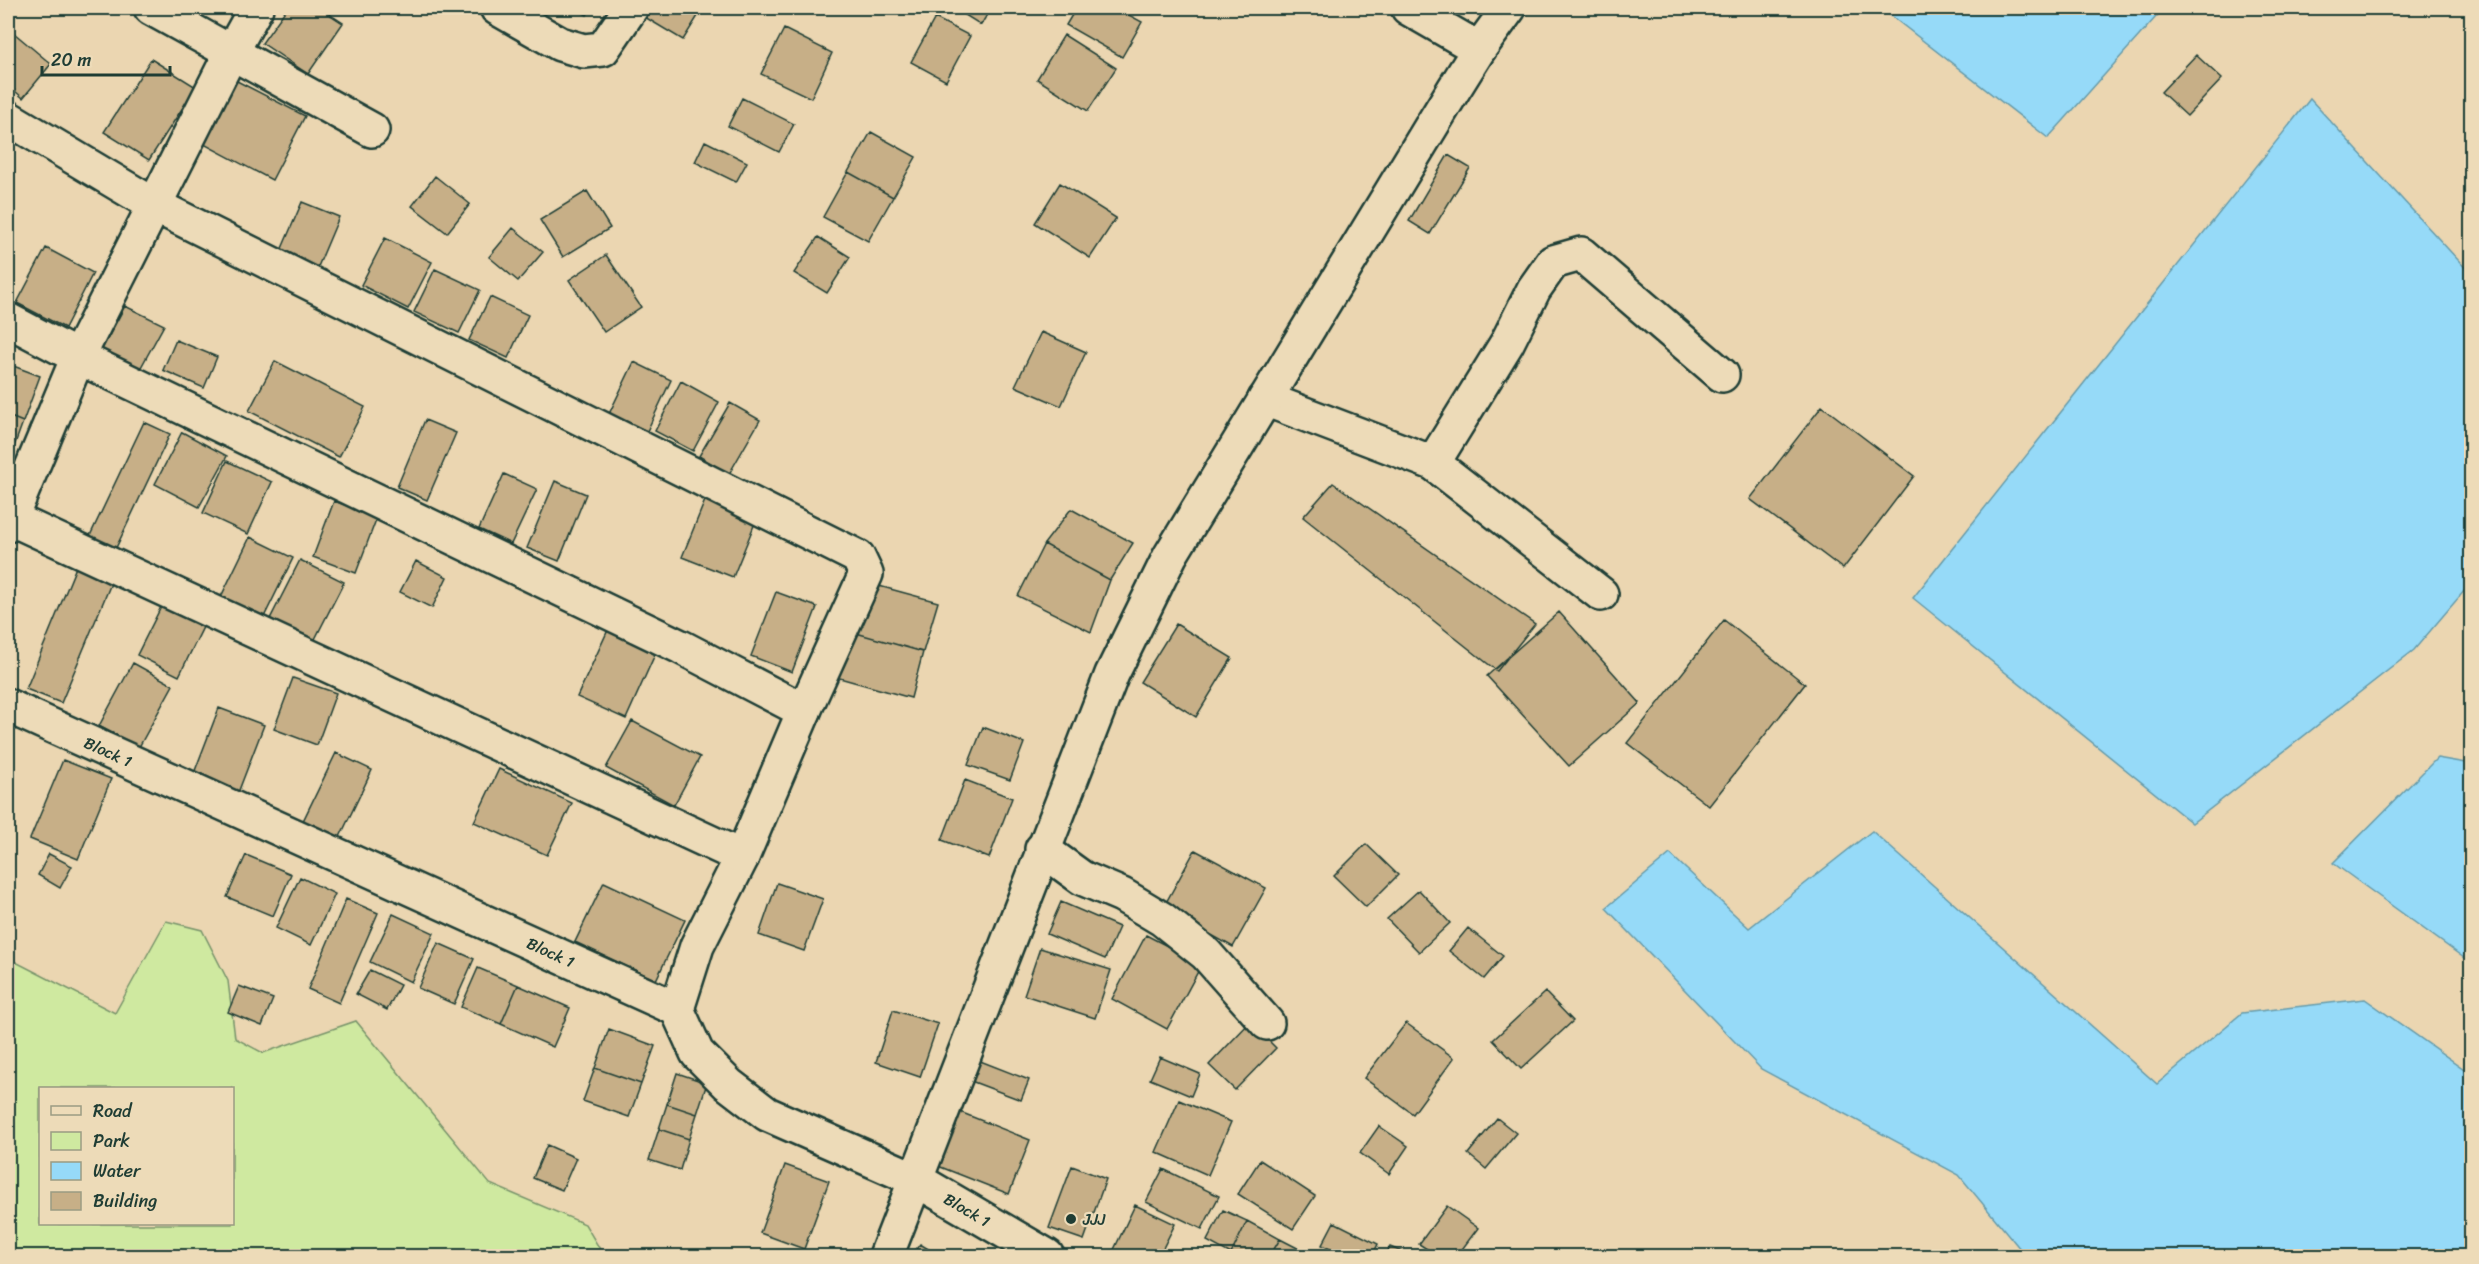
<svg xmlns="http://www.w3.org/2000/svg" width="2479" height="1264" font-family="Sriracha,sans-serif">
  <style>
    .green { fill: #cfe9a0; stroke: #77936a; stroke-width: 1.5; fill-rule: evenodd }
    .water { fill: #96daf8; stroke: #669baa; stroke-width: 1.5 }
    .building { fill: #c7af87; stroke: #1f3d34; stroke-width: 1.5 }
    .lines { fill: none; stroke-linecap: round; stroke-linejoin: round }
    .minor-casing { stroke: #1f3d34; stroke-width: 38 }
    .minor { stroke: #eddbb8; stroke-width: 33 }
    .poi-dot { fill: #1f3d34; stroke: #eddbb8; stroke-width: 2 }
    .labels { text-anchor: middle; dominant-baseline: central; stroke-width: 4.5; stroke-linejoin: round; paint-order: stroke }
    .street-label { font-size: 16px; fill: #1f3d34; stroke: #eddbb8 }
    .poi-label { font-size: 16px; fill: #1f3d34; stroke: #eddbb8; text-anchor: start }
  </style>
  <rect width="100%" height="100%" fill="#ebd6b1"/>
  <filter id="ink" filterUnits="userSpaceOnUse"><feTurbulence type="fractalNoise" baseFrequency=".0167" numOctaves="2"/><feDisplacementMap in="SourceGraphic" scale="12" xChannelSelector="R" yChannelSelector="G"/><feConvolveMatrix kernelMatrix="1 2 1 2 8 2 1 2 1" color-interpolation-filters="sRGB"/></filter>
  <g filter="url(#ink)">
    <!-- green -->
    <path class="green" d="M 166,921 L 202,930 L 228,981 L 235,1038 L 263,1053 L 356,1021 L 490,1184 L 585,1224 L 604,1256 L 8,1256 L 8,958 L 115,1013 ZM 40,1088 L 232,1088 L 232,1224 L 40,1224 Z"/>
    <!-- water -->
    <path class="water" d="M 1881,8 L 2164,8 L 2048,138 Z
      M 2310,99 L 2471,274 L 2471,583 L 2414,650 L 2192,823 L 1913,598 Z
      M 2437,758 L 2471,764 L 2471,963 L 2333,863 Z
      M 1872,831 L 2157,1084 L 2242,1013 L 2365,999 L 2471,1074 L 2471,1256 L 2026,1256 L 1959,1175 L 1761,1069 L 1606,908 L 1670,854 L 1749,928 Z"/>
    <!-- building -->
    <path class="building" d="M 287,8 L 320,8 L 343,23 L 308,74 L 262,43 Z
      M 574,8 L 592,8 L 587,15 Z
      M 635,8 L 703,8 L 683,40 L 633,10 Z
      M 954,8 L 991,8 L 981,25 Z
      M 1076,8 L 1116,8 L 1142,22 L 1122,57 L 1066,25 Z
      M 935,18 L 970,36 L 946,81 L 911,62 Z
      M 8,28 L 51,64 L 23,98 L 8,85 Z
      M 784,29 L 832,53 L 811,98 L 761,74 Z
      M 1064,35 L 1116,68 L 1088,111 L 1037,79 Z
      M 2196,55 L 2222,79 L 2187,116 L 2161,92 Z
      M 151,59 L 196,87 L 149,160 L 104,132 Z
      M 235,80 L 305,116 L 272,180 L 202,143 Z
      M 742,98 L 794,124 L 779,152 L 728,126 Z
      M 871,132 L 916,157 L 893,197 L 848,172 Z
      M 705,141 L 747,162 L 736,182 L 695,162 Z
      M 1448,155 L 1470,168 L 1430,234 L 1409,221 Z
      M 848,172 L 893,197 L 868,241 L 823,217 Z
      M 435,176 L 470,204 L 447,233 L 412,206 Z
      M 1060,183 L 1116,218 L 1090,258 L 1035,223 Z
      M 587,191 L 610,228 L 563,257 L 540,220 Z
      M 302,202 L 339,217 L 317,269 L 280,253 Z
      M 513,228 L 543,252 L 518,281 L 489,257 Z
      M 818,237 L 850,257 L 827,293 L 794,273 Z
      M 385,238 L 432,262 L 408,309 L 361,285 Z
      M 46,248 L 93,273 L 65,328 L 17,303 Z
      M 606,255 L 641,307 L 604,332 L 569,280 Z
      M 435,269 L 480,290 L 459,333 L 414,312 Z
      M 490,297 L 528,315 L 508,358 L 469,340 Z
      M 125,306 L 164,325 L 140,369 L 102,349 Z
      M 1041,332 L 1086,352 L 1061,406 L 1015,386 Z
      M 176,340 L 217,357 L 204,388 L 163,370 Z
      M 275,361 L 365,407 L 339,457 L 249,411 Z
      M 634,362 L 671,380 L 647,431 L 609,414 Z
      M 8,364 L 40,376 L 23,422 L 8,416 Z
      M 681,381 L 719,402 L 693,451 L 655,431 Z
      M 730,403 L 760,420 L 729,474 L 699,456 Z
      M 1822,406 L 1914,476 L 1843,569 L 1750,499 Z
      M 8,416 L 23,422 L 8,463 Z
      M 425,420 L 456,433 L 427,500 L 397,487 Z
      M 144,422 L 170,434 L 114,552 L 88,540 Z
      M 182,432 L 227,456 L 199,507 L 155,484 Z
      M 227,461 L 272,482 L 248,534 L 203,513 Z
      M 504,474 L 537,489 L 511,544 L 479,529 Z
      M 555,481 L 586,494 L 559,561 L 527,548 Z
      M 1333,483 L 1535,624 L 1497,671 L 1303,517 Z
      M 706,498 L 757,518 L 733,577 L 682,557 Z
      M 334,501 L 377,517 L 356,573 L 313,557 Z
      M 1071,509 L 1133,543 L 1110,580 L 1044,544 Z
      M 250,537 L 293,558 L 262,621 L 219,601 Z
      M 1044,544 L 1110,580 L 1091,632 L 1018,596 Z
      M 300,560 L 344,582 L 314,641 L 270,619 Z
      M 416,561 L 447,577 L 432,608 L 400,592 Z
      M 76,567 L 112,581 L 61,703 L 26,689 Z
      M 868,583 L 938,602 L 923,652 L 849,631 Z
      M 776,592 L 817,607 L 792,672 L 751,656 Z
      M 164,601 L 206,621 L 179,676 L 137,655 Z
      M 1559,612 L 1640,703 L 1569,766 L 1487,676 Z
      M 1724,620 L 1805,684 L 1709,806 L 1627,743 Z
      M 1176,624 L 1232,658 L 1196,717 L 1140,682 Z
      M 608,630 L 656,652 L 626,719 L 577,697 Z
      M 849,631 L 923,652 L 911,698 L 836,677 Z
      M 133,663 L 173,685 L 139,747 L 99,726 Z
      M 293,678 L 336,693 L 317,745 L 274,729 Z
      M 219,708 L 264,725 L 236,798 L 191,781 Z
      M 632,721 L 700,757 L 674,805 L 606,768 Z
      M 983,727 L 1024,743 L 1010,780 L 968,765 Z
      M 336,753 L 372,770 L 338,841 L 302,823 Z
      M 63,760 L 111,779 L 78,859 L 30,839 Z
      M 499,769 L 572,803 L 547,855 L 474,822 Z
      M 965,780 L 1012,798 L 989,858 L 942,840 Z
      M 1366,844 L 1398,875 L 1366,907 L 1334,876 Z
      M 1195,850 L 1266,888 L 1233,947 L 1163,908 Z
      M 49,854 L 72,866 L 60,888 L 38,875 Z
      M 246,855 L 291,874 L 273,916 L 227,897 Z
      M 300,877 L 335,894 L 311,945 L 276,928 Z
      M 604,882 L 685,920 L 656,980 L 575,942 Z
      M 777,883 L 823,899 L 804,951 L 759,935 Z
      M 1419,890 L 1450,923 L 1419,952 L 1387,919 Z
      M 346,899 L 378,913 L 339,1003 L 308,989 Z
      M 1061,902 L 1119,927 L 1105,959 L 1047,934 Z
      M 393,914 L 434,933 L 411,982 L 370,962 Z
      M 1468,928 L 1503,956 L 1484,979 L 1449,951 Z
      M 1146,935 L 1202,964 L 1167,1029 L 1112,999 Z
      M 438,943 L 474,959 L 454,1004 L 418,988 Z
      M 1040,948 L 1111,970 L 1095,1018 L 1024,995 Z
      M 478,968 L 518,985 L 501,1024 L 461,1007 Z
      M 370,970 L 400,985 L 387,1010 L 356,994 Z
      M 518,985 L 570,1008 L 553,1047 L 501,1024 Z
      M 239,986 L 273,999 L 262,1026 L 228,1012 Z
      M 1545,992 L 1573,1021 L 1521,1069 L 1493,1040 Z
      M 893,1010 L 938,1024 L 920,1077 L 876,1062 Z
      M 1250,1022 L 1276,1048 L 1235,1090 L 1209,1065 Z
      M 1406,1023 L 1454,1058 L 1413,1114 L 1364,1078 Z
      M 609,1029 L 655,1046 L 641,1084 L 595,1068 Z
      M 970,1057 L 1029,1080 L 1021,1100 L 963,1078 Z
      M 1160,1057 L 1200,1074 L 1191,1096 L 1150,1079 Z
      M 595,1068 L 641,1084 L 629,1117 L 583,1101 Z
      M 677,1073 L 707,1083 L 697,1114 L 667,1104 Z
      M 1179,1100 L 1231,1122 L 1208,1175 L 1156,1152 Z
      M 667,1104 L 697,1114 L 689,1139 L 659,1129 Z
      M 955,1110 L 1030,1140 L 1009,1194 L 933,1164 Z
      M 1497,1118 L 1516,1133 L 1486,1169 L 1468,1154 Z
      M 1379,1126 L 1408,1146 L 1389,1174 L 1360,1153 Z
      M 659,1129 L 689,1139 L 680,1170 L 649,1160 Z
      M 547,1145 L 576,1158 L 562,1190 L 533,1178 Z
      M 1260,1160 L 1315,1196 L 1293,1229 L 1238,1194 Z
      M 785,1165 L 829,1181 L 804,1249 L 760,1233 Z
      M 1072,1166 L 1106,1179 L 1084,1240 L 1049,1228 Z
      M 1163,1169 L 1219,1196 L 1202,1229 L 1146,1202 Z
      M 1135,1205 L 1175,1224 L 1159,1256 L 1111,1256 Z
      M 1447,1206 L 1478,1228 L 1457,1256 L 1438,1256 L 1419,1244 Z
      M 1223,1210 L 1247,1221 L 1231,1254 L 1207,1241 Z
      M 1247,1221 L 1280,1239 L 1270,1256 L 1237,1256 L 1231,1254 Z
      M 1334,1222 L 1378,1244 L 1372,1256 L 1344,1256 L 1322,1245 Z
      M 1280,1239 L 1313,1256 L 1270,1256 Z
      M 920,1244 L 940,1256 L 911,1256 Z
      M 1390,1247 L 1412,1256 L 1385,1256 Z"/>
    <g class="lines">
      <defs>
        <g id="minor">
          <path d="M 151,8 L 372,130"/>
          <path d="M 497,8 L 560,44 L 584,51 L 603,49 L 631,8"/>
          <path d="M 1408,8 L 1479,49"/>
          <path d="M 8,118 L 154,205 L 858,557 L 866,574 L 804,711 L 742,857 L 697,946 L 677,1009"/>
          <path d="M 8,320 L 78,357 L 681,647 L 804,711"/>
          <path d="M 1265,399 L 1433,463 L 1601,594"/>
          <path d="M 1433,463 L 1507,343 L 1534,289 L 1553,262 L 1581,254 L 1722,375"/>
          <path d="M 10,518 L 742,857"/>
          <path d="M 8,525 L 78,357 L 231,53 L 256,8"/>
          <path id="s1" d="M 8,706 L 677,1009 L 697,1053 L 728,1084 L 767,1114 L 915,1179 L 1047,1256"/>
          <path d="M 1042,849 L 1082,878 L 1122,895 L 1162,919 L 1206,954 L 1267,1023"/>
          <path d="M 886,1256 L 1112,674 L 1170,556 L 1454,89 L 1479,49 L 1509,8"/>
        </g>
      </defs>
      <!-- minor casing -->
      <use href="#minor" class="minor-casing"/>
      <!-- minor -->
      <use href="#minor" class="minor"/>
    </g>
  </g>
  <!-- markers -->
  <circle class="poi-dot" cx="1071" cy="1219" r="6"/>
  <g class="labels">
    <!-- street labels -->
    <g class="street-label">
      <text stroke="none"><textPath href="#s1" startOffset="110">Block 1</textPath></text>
      <text stroke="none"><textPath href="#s1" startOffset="596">Block 1</textPath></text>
      <text stroke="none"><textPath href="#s1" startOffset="1098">Block 1</textPath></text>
    </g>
    <!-- poi labels -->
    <g class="poi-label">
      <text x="1083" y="1219">JJJ</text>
    </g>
  </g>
  <!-- margin -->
  <rect width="2479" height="1264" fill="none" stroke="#eddbb8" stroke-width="30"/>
  <rect x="15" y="15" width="2449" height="1234" fill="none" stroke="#1f3d34" stroke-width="2" filter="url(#ink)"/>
  <!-- legend -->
  <rect x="39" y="1087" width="195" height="138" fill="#eddbb8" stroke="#9b9c83" stroke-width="1.5"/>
  <rect x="51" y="1106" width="30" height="9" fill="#eddbb8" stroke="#9b9c83" stroke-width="1.5"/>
  <text x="93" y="1117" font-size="18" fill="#1f3d34">Road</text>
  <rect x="51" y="1132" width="30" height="18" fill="#cfe9a0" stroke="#9b9c83" stroke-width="1.5"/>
  <text x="93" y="1147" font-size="18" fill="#1f3d34">Park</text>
  <rect x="51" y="1162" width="30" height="18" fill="#96daf8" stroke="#9b9c83" stroke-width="1.5"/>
  <text x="93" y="1177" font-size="18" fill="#1f3d34">Water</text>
  <rect x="51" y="1192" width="30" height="18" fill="#c7af87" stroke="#9b9c83" stroke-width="1.5"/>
  <text x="93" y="1207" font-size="18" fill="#1f3d34">Building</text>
  <!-- scale -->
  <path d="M42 66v9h128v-9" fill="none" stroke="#1f3d34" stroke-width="3"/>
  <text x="51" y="66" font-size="18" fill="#1f3d34" stroke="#eddbb8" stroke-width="4.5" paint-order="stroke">20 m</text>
</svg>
